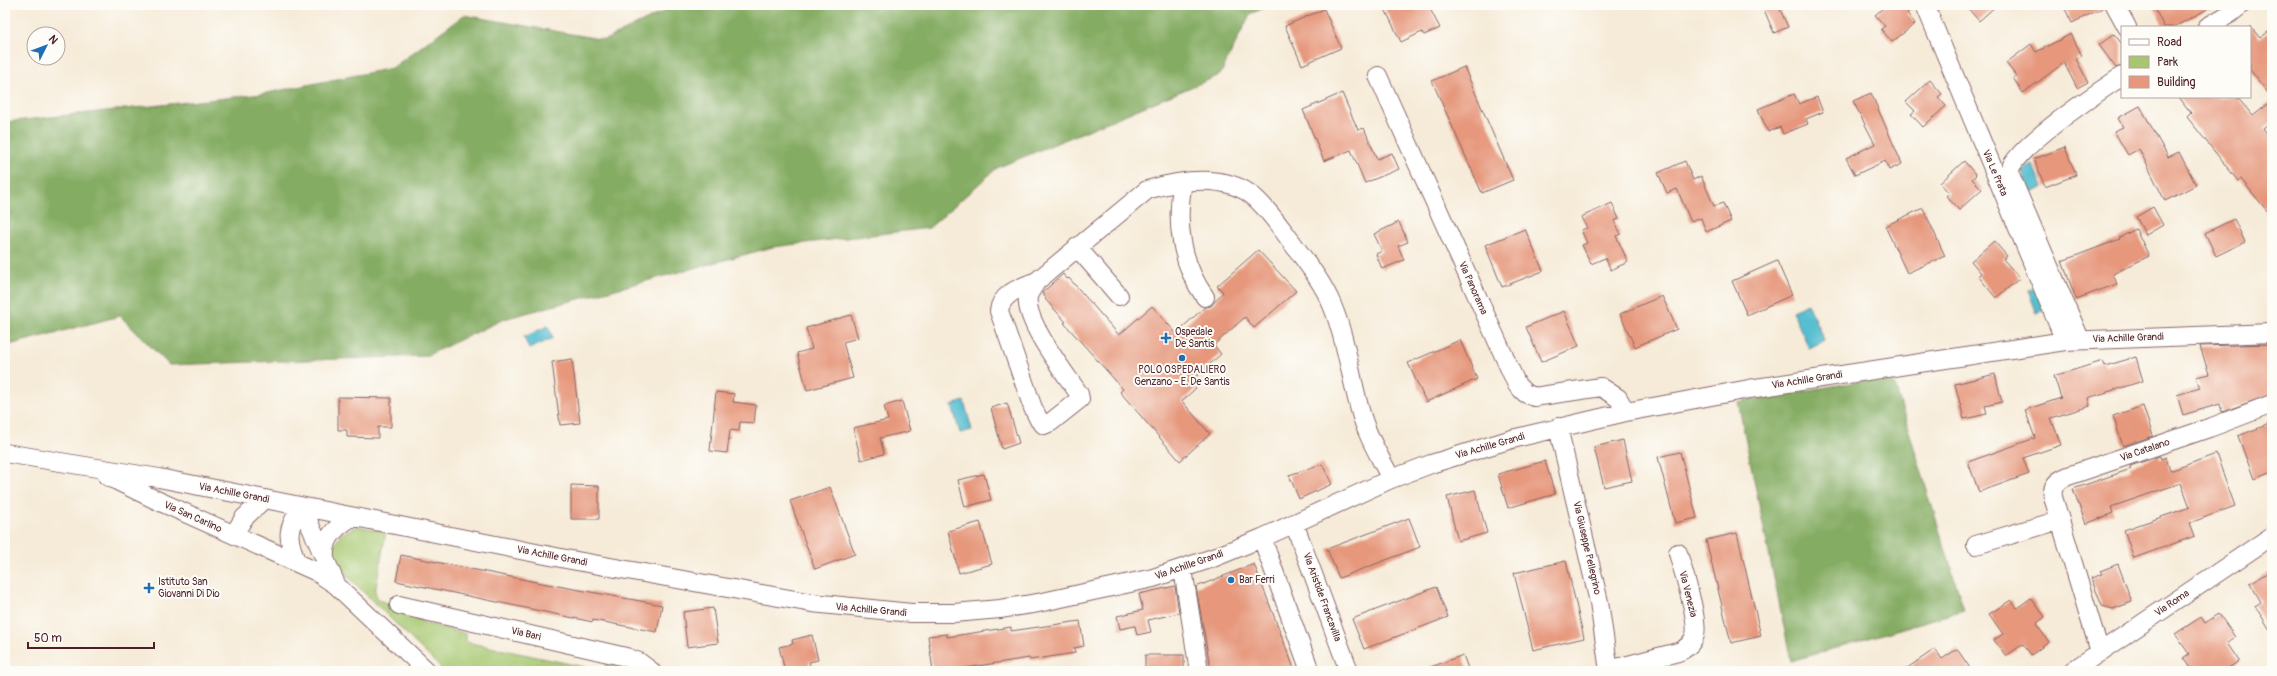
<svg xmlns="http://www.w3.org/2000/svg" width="2277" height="676" font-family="Pangolin,sans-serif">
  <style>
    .green { fill: #a6c76f; stroke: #78734d }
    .forest { fill: #84ac62; stroke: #676646 }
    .water { fill: #54bed0; stroke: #4f6e7e }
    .building { fill: #e6977c }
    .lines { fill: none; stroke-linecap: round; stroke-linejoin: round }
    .minor-casing { stroke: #866668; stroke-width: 20 }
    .minor { stroke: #fff; stroke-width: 18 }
    .poi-dot { fill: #1f6fb2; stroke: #fdfcf7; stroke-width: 1.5 }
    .labels { text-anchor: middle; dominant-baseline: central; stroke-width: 4; stroke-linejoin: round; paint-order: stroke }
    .street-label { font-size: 10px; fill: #4a1f2b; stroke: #fdfcf7 }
    .poi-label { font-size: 10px; fill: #4a1f2b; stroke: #fdfcf7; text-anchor: start }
  </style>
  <rect width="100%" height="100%" fill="#fdfcf7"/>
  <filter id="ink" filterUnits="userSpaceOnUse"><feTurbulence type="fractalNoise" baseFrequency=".025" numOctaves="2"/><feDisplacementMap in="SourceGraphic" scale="8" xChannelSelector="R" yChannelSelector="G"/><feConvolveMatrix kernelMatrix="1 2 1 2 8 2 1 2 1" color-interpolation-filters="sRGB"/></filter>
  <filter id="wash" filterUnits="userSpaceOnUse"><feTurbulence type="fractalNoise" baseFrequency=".012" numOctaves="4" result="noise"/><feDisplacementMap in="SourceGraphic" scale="16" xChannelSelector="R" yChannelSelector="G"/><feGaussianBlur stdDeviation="0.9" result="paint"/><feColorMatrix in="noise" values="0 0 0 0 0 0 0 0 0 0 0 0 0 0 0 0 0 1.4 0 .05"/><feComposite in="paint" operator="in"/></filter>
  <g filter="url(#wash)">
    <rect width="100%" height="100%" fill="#f6ebd8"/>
    <!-- green -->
    <path class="green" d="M 357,526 L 386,532 L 375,593 L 379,600 L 404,609 L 425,623 L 466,634 L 466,642 L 603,671 L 444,671 L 334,563 L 332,550 L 341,534 Z
      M 606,661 L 630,665 L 640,671 L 605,671 Z"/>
    <!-- forest -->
    <path class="forest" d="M 677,5 L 1271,5 L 1250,14 L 1220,75 L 997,168 L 929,228 L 773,247 L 504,319 L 426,356 L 169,365 L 120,316 L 5,346 L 5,122 L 262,94 L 392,68 L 464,15 L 605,40 Z
      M 1892,376 L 1964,610 L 1791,661 L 1738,402 Z"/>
    <!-- water -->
    <path class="water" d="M 2033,165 L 2043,187 L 2031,192 L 2021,170 Z
      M 2037,288 L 2046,309 L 2037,313 L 2028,291 Z
      M 1808,304 L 1824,341 L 1809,348 L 1792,311 Z
      M 548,326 L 553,338 L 529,349 L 524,337 Z
      M 964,401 L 972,430 L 960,433 L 952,405 Z"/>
    <g id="blocks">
      <!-- building -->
      <path class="building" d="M 1383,5 L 1428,5 L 1440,28 L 1424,35 L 1422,32 L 1401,42 Z
        M 1762,5 L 1778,5 L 1788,27 L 1774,33 Z
        M 1887,5 L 1915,5 L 1907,13 L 1915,24 L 1892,42 L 1881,29 L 1885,26 L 1875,15 Z
        M 1965,5 L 1997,5 L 1979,21 Z
        M 2063,5 L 2105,5 L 2105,7 L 2072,23 Z
        M 2153,5 L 2215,5 L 2174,27 L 2164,27 Z
        M 1324,9 L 1341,48 L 1302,65 L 1285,26 Z
        M 2250,26 L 2260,38 L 2272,29 L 2272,98 L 2250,70 Z
        M 2071,34 L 2082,56 L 2076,59 L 2088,82 L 2077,88 L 2064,63 L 2023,93 L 2013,78 L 2016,76 L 2006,63 L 2031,44 L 2036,52 Z
        M 2114,34 L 2122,44 L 2122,66 L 2116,68 L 2099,45 Z
        M 1464,67 L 1513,180 L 1482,193 L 1432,81 Z
        M 1930,80 L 1942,94 L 1938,97 L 1946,106 L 1923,127 L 1911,114 L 1915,111 L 1906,102 Z
        M 1342,93 L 1358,130 L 1364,128 L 1377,159 L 1392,153 L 1399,169 L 1365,183 L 1351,150 L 1324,161 L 1303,110 Z
        M 1871,93 L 1902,164 L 1889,170 L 1885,161 L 1855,175 L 1846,158 L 1875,144 L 1853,101 Z
        M 1794,94 L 1799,104 L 1817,97 L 1823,112 L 1806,119 L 1808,124 L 1783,134 L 1780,127 L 1768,132 L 1758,109 Z
        M 2179,97 L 2237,97 L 2253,116 L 2272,101 L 2272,121 L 2263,128 L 2272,140 L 2272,217 L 2241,179 L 2238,181 L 2187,117 L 2191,113 Z
        M 2140,106 L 2168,157 L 2179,152 L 2196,185 L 2165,201 L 2139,149 L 2128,155 L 2114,131 L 2123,127 L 2118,118 Z
        M 2065,147 L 2076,175 L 2045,187 L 2034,159 Z
        M 1685,161 L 1693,180 L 1701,176 L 1714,206 L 1723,203 L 1731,221 L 1706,232 L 1701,218 L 1691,222 L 1677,189 L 1667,193 L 1658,173 Z
        M 1964,161 L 1976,175 L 1972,179 L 1982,189 L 1959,210 L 1946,196 L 1949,193 L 1940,183 Z
        M 1612,203 L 1619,219 L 1614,221 L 1621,234 L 1616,236 L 1628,262 L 1611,270 L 1605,258 L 1591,264 L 1582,245 L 1587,243 L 1581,230 L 1587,228 L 1581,217 Z
        M 2153,207 L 2163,225 L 2146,235 L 2136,217 Z
        M 1923,208 L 1945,256 L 1907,273 L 1885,226 Z
        M 2234,219 L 2245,242 L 2216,256 L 2205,233 Z
        M 1399,222 L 1408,242 L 1398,246 L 1404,260 L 1382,269 L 1376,254 L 1382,251 L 1374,234 Z
        M 1525,229 L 1543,271 L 1502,287 L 1485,245 Z
        M 2136,229 L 2149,256 L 2113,274 L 2117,284 L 2076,299 L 2062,261 L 2120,239 L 2119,238 Z
        M 1994,241 L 2007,256 L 2003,259 L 2020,278 L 1996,298 L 1978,276 L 1981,273 L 1971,261 Z
        M 1258,250 L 1296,291 L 1254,328 L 1245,317 L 1214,345 L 1221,354 L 1190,382 L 1196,388 L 1182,401 L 1210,434 L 1180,461 L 1120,392 L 1123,389 L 1064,323 L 1066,322 L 1045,299 L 1046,298 L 1042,293 L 1063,274 L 1067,279 L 1069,278 L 1119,335 L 1152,306 L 1176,333 L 1205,307 L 1211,306 L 1223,292 L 1217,286 Z
        M 1777,261 L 1792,295 L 1747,315 L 1732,281 Z
        M 1662,296 L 1677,329 L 1635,347 L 1620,314 Z
        M 1564,311 L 1579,346 L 1541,362 L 1526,327 Z
        M 851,315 L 858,338 L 843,342 L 853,378 L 807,390 L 797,353 L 812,349 L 806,328 Z
        M 1460,340 L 1477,379 L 1426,402 L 1408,363 Z
        M 2272,344 L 2272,394 L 2222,412 L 2220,404 L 2183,415 L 2177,395 L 2200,388 L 2196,377 L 2209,374 L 2200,346 Z
        M 2136,357 L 2143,381 L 2088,398 L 2090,406 L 2051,418 L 2061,445 L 2023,458 L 2029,474 L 1979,492 L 1968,462 L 2035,438 L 2025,410 L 2061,398 L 2054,376 L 2103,361 L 2105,366 Z
        M 572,359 L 580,423 L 560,425 L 552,362 Z
        M 1995,374 L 2002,402 L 1985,406 L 1987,414 L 1964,419 L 1955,384 Z
        M 716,392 L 734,394 L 733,402 L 756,405 L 754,423 L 740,422 L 739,431 L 730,430 L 727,453 L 710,451 Z
        M 338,397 L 391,398 L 391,427 L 378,427 L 378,438 L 347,437 L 347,430 L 338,430 Z
        M 902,401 L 910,431 L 880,438 L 884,454 L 861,460 L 853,428 L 888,420 L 884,406 Z
        M 1007,403 L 1019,443 L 1002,449 L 991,408 Z
        M 2143,406 L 2153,436 L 2123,446 L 2113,416 Z
        M 2272,423 L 2272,472 L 2254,479 L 2238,436 Z
        M 1623,440 L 1632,481 L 1604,487 L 1594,447 Z
        M 1680,452 L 1697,518 L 1675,523 L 1658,457 Z
        M 2216,454 L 2235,506 L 2190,523 L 2195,536 L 2134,558 L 2124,530 L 2190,507 L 2181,483 L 2111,507 L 2113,513 L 2086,524 L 2073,489 L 2131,469 L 2130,466 L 2160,456 L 2161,459 L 2166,457 L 2170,471 Z
        M 1545,461 L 1555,494 L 1508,508 L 1498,474 Z
        M 1322,464 L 1332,484 L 1299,499 L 1289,475 Z
        M 984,474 L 991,500 L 965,507 L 958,480 Z
        M 571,485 L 599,486 L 599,519 L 571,519 Z
        M 830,487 L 855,554 L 815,569 L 790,501 Z
        M 1475,490 L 1487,533 L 1458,541 L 1447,497 Z
        M 1409,518 L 1420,547 L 1339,578 L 1327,549 Z
        M 980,522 L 992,564 L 959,573 L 948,531 Z
        M 1737,533 L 1761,636 L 1731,643 L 1706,540 Z
        M 401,555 L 536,582 L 662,605 L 657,632 L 593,620 L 593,622 L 396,581 Z
        M 1566,561 L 1584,638 L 1533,650 L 1514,573 Z
        M 1254,564 L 1295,671 L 1211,671 L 1196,587 Z
        M 2118,564 L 2132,602 L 2113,609 L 2102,606 L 2091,578 L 2102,574 L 2100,571 Z
        M 2272,570 L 2272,633 L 2255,606 L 2261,602 L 2250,583 Z
        M 1175,586 L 1179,613 L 1148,620 L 1151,632 L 1137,635 L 1135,626 L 1120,629 L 1117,616 L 1143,610 L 1139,594 Z
        M 1436,587 L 1448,617 L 1364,649 L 1352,619 Z
        M 2031,598 L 2045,617 L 2036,624 L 2049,642 L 2031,655 L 2023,644 L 2006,656 L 1994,640 L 2003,634 L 1989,614 L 2011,600 L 2017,608 Z
        M 713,608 L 718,643 L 687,647 L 683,612 Z
        M 2219,614 L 2235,637 L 2227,643 L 2239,661 L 2224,671 L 2192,671 L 2183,658 L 2189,654 L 2175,634 L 2201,617 L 2205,623 Z
        M 1080,621 L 1084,646 L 1074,648 L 1075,653 L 1030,660 L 1029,658 L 946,671 L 933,671 L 928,636 L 947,634 L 947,637 L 1011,627 L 1011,631 Z
        M 812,635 L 818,660 L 809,662 L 812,671 L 785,671 L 779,647 L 793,644 L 792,640 Z
        M 1935,649 L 1942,659 L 1957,649 L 1972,671 L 1903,671 Z
        M 1145,655 L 1184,655 L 1184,671 L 1145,671 Z
        M 1463,655 L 1469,671 L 1423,671 L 1423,670 Z"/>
    </g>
  </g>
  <g filter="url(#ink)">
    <use href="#blocks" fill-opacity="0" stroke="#866668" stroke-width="1"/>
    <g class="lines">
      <defs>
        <path id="minor" d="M 1925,5 L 2065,341
          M 2115,5 L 2127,27
          M 2207,27 L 2231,13 L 2241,5
          M 1378,76 L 1517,385 L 1525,393 L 1534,397 L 1601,387 L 1618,398 L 1626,412
          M 1183,182 C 1175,221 1181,264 1205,297
          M 1077,247 L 1119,296
          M 1037,281 C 1022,287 1001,293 999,311 L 1033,408 L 1039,420 L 1044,425 L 1051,422 L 1080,399 L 1079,394 C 1066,374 1024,322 1028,297 C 1029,292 1034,286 1037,281 L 1147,190 C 1180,180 1226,173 1254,197 C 1269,210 1281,228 1293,244 C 1307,263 1323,283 1332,305 C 1346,338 1350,375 1360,410 C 1366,434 1380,457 1391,479
          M 2080,339 L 2011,177 L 2010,169 C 2021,143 2097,93 2122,76
          M 1558,427 L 1599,602 L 1609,671
          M 5,453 L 159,478 L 571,560 L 812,603 L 911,613 L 954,613 L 1000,609 L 1038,603 L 1153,578 L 1213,558 L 1262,538 L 1391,479 L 1431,464 L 1512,439 L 1626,412 L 1749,389 L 2065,341 L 2272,333
          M 107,476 L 154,499 L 315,571 L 336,585 L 427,671
          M 302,507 L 336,584
          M 1294,523 L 1349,671
          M 234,534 L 244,518 L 264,499
          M 1262,538 L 1310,671
          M 1976,545 L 2060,520
          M 296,561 C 287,537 286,529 302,507
          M 325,561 C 323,539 334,528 352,517
          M 1183,569 L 1199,671
          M 399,605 L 626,657 L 639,662 L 651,671
          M 2100,652 L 2053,497 C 2051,486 2058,480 2068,476 L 2212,427 L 2272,404
          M 1609,670 L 1678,652 C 1686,649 1692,644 1695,635 C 1699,619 1683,571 1678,553
          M 2072,671 L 2272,536"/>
      </defs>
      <!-- minor casing -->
      <use href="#minor" class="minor-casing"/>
      <!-- minor -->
      <use href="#minor" class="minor"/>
    </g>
  </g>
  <!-- markers -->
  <g class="poi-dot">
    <path d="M1164 332h4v4h4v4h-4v4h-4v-4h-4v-4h4z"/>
    <circle cx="1182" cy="358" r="4"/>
    <circle cx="1231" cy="580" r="4"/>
    <path d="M147 582h4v4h4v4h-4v4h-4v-4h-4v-4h4z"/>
  </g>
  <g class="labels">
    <!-- street labels -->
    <g class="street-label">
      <text transform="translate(1995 173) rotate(67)">Via Le Prata</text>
      <text transform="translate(1473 288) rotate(66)">Via Panorama</text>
      <text transform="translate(2128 338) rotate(-2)">Via Achille Grandi</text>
      <text transform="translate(1807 380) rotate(-9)">Via Achille Grandi</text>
      <text transform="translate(1490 446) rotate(-16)">Via Achille Grandi</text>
      <text transform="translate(2145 450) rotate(-19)">Via Catalano</text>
      <text transform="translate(234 493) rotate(11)">Via Achille Grandi</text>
      <text transform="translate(193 517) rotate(24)">Via San Carlino</text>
      <text transform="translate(1587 548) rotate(77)">Via Giuseppe Pellegrino</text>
      <text transform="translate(552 556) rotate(11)">Via Achille Grandi</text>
      <text transform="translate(1189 565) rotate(-19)">Via Achille Grandi</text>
      <text transform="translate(1688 594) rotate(76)">Via Venezia</text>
      <text transform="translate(1322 597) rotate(70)">Via Aristide Francavilla</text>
      <text transform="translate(2172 603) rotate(-34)">Via Roma</text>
      <text transform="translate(871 610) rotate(5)">Via Achille Grandi</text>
      <text transform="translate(526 634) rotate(13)">Via Bari</text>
    </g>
    <!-- poi labels -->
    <g class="poi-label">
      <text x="1175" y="332">Ospedale<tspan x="1175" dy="12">De Santis</tspan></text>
      <text x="1182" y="370" text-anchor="middle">POLO OSPEDALIERO<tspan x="1182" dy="12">Genzano - E. De Santis</tspan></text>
      <text x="1239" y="580">Bar Ferri</text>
      <text x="158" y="582">Istituto San<tspan x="158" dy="12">Giovanni Di Dio</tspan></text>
    </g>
  </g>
  <!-- margin -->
  <rect width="2277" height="676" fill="none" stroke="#fdfcf7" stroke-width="20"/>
  <!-- legend -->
  <rect x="2121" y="26" width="130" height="72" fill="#fdfcf7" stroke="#b5a4a5"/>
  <rect x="2129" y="39" width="20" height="6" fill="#ffffff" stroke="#b5a4a5"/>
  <text x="2157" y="46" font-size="12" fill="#4a1f2b">Road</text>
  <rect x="2129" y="56" width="20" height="12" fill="#a6c76f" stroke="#b5a4a5"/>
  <text x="2157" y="66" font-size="12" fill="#4a1f2b">Park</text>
  <rect x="2129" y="76" width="20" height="12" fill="#e6977c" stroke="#b5a4a5"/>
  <text x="2157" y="86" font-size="12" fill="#4a1f2b">Building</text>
  <!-- north arrow -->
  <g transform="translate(46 46) rotate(48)"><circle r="19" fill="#fdfcf7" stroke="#b5a4a5"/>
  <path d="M0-3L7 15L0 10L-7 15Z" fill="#1f6fb2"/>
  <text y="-6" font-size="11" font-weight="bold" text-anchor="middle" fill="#4a1f2b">N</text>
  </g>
  <!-- scale -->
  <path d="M28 642v6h126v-6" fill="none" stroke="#4a1f2b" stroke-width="2"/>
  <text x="34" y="642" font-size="12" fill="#4a1f2b" stroke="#fdfcf7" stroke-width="3" paint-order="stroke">50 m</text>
</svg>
